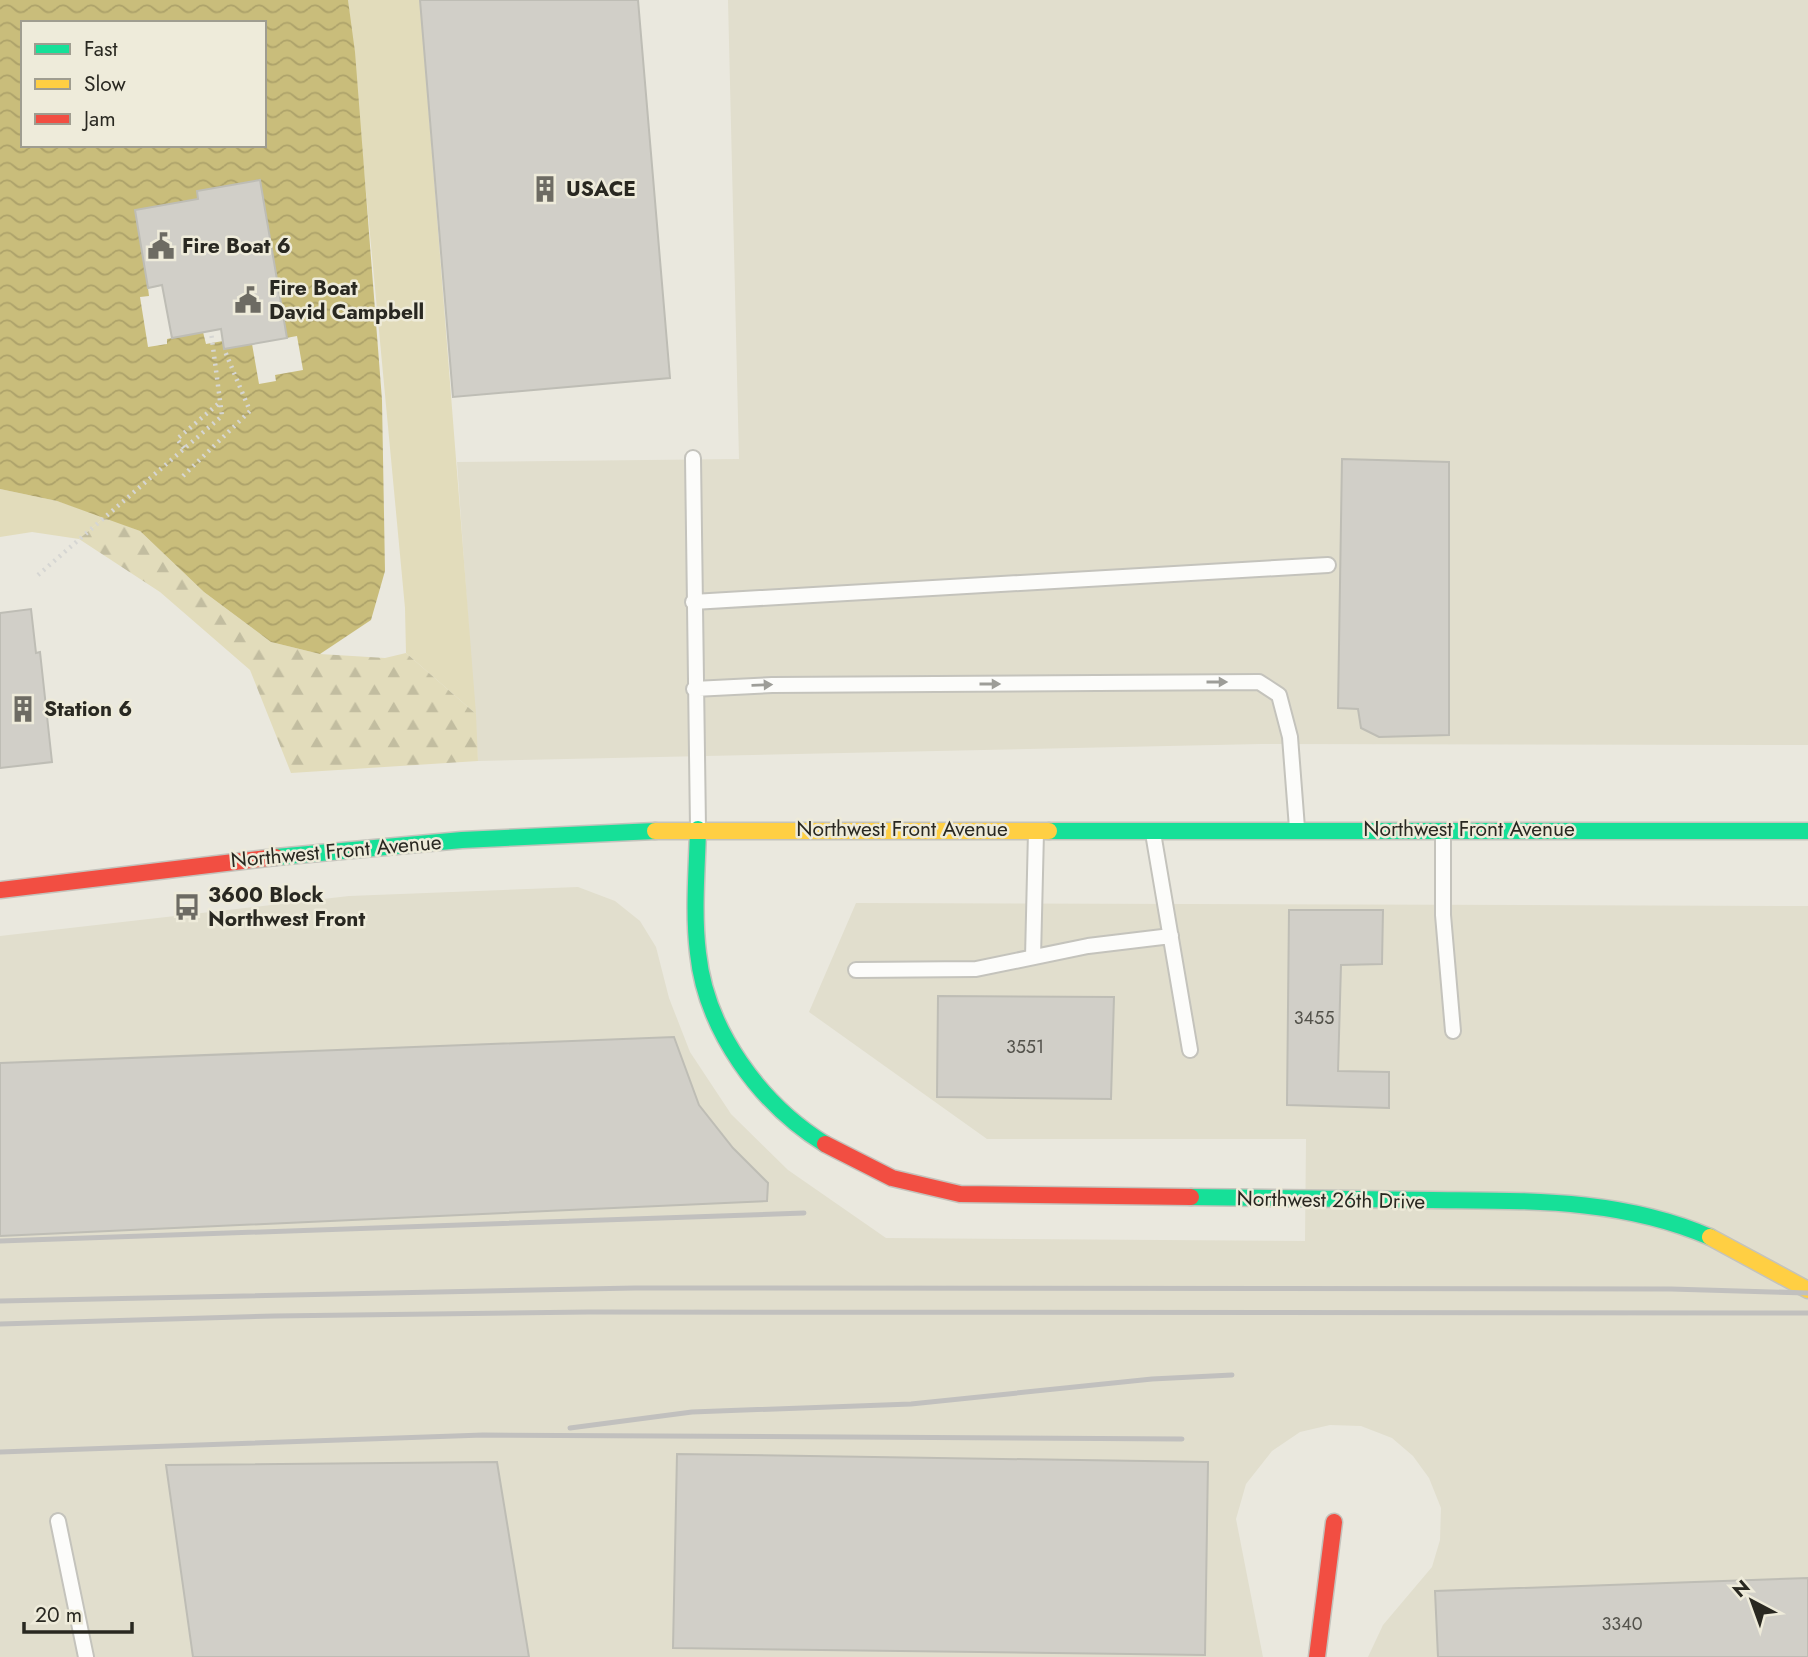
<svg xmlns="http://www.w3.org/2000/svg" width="1808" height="1657" font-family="Jost,sans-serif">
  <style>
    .built { fill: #e1decd }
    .grass { fill: #e2dcbb }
    .forest { fill: url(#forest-firs) }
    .water { fill: url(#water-waves); fill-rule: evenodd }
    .pier { fill: #eae8de }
    .building { fill: #d1cfc8; stroke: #bebdb5; stroke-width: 2 }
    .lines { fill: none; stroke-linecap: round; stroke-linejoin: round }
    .lane-casing { stroke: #c4c3bc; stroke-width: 18 }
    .fast-casing { stroke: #c4c3bc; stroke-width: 19 }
    .slow-casing { stroke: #c4c3bc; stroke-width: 19 }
    .jam-casing { stroke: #c4c3bc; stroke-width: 19 }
    .path { stroke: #d6d6d3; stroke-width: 4.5; stroke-dasharray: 2 5; stroke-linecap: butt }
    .lane { stroke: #fcfcfa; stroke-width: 14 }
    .fast { stroke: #16e098; stroke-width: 16 }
    .slow { stroke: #ffcf43; stroke-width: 16 }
    .jam { stroke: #f24e42; stroke-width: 16 }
    .rail { stroke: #c1c0be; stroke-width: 5 }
    .oneway { fill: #9d9d98 }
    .labels { text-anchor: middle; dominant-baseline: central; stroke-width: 5; stroke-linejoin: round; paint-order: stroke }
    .number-label { font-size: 18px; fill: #53524b }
    .poi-label { font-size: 21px; font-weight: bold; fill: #292821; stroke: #eeebda; text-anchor: start }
    .street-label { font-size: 21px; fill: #292821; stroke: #eeebda }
  </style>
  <defs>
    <pattern id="forest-firs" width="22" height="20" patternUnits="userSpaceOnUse" patternTransform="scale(1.75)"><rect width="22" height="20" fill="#e2dcbb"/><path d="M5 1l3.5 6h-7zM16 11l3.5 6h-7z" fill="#c2bda0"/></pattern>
    <pattern id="water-waves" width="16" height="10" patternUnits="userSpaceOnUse" patternTransform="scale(1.75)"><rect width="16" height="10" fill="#c9bd7b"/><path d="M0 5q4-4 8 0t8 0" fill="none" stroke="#ada26a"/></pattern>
  </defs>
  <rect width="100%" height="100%" fill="#eae8de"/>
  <!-- built -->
  <path class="built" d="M 728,0 L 1808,0 L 1808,745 L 1261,744 L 478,761 L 457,462 L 739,459 Z
    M 578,887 L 615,901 L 640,921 L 656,947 L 669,998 L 690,1052 L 731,1114 L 788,1170 L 886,1238 L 1305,1241 L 1306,1139 L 987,1139 L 809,1012 L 856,903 L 1808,906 L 1808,1657 L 1368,1657 L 1383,1625 L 1432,1567 L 1440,1540 L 1441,1508 L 1429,1478 L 1413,1456 L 1392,1438 L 1361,1426 L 1330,1425 L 1300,1432 L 1272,1451 L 1246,1484 L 1236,1519 L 1263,1657 L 0,1657 L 0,936 L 349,896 Z"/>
  <!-- grass -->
  <path class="grass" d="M 348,0 L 420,0 L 476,714 L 406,653 L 405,608 Z
    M 0,489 L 57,501 L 105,517 L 79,539 L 32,532 L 0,537 Z"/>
  <!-- forest -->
  <path class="forest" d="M 105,517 L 140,531 L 204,592 L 271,642 L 320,654 L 385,658 L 406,653 L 476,714 L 478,761 L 291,773 L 250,670 L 160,592 L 79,539 Z"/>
  <!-- water -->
  <path class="water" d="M 0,0 L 348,0 L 355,52 L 382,400 L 385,571 L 371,620 L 320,654 L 271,642 L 204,592 L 140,531 L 57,501 L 0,489 ZM 23,23 L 264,23 L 264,145 L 23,145 Z"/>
  <!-- pier -->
  <path class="pier" d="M 209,263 L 223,341 L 206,344 L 203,332 L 167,339 L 167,344 L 148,347 L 140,297 L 149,296 L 148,288 L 187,281 Z
    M 297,336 L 303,370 L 275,375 L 276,381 L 259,384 L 252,344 Z"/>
  <!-- building -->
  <path class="building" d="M 420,0 L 638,0 L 670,378 L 453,397 Z
    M 260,180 L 287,338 L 224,349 L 221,329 L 172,338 L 162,285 L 148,288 L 135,210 L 198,199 L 197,191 Z
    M 1342,459 L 1449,462 L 1449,735 L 1379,737 L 1361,728 L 1358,709 L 1338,708 Z
    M 31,609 L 36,653 L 40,652 L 52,762 L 0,768 L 0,613 Z
    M 1289,910 L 1383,910 L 1382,964 L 1341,965 L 1338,1071 L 1389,1072 L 1389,1108 L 1287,1105 Z
    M 938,996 L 1114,997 L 1111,1099 L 937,1097 Z
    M 674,1037 L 699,1105 L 733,1148 L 768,1183 L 767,1201 L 0,1236 L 0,1063 Z
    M 677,1454 L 1208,1462 L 1205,1655 L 673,1648 Z
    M 497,1462 L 529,1657 L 193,1657 L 166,1465 Z
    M 1808,1578 L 1808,1657 L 1438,1657 L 1435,1591 Z"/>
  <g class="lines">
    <defs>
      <path id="lane" d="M 693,458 L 698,828
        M 693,602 L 1328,565
        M 694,689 L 772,685 L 1259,682 L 1279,695 L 1290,737 L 1297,828
        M 1153,833 L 1190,1050
        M 1443,834 L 1443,915 L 1453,1031
        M 1033,957 L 1036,832
        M 856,970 L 976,969 L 1088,946 L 1171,936
        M 58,1521 L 86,1657"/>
      <path id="fast" d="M 698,829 C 697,870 693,912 698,953 C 706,1030 760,1104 825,1144
        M 1049,831 L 1808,831
        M 276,857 L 462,840 L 655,831
        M 1191,1197 C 1271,1198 1351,1199 1432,1200 C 1527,1201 1620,1198 1710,1237"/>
      <path id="slow" d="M 655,831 L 1049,831
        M 1710,1237 L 1808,1290"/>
      <path id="jam" d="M 0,890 L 276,857
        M 825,1144 L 892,1178 L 960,1194 L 1191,1197
        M 1317,1657 L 1334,1522"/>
    </defs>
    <!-- lane casing -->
    <use href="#lane" class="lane-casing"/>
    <!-- fast casing -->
    <use href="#fast" class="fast-casing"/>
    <!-- slow casing -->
    <use href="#slow" class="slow-casing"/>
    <!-- jam casing -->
    <use href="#jam" class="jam-casing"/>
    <!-- path -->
    <path class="path" d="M 184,448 L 177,439 L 218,404
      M 183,476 L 250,411 L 224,349
      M 38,575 L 222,416 L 211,332"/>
    <!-- lane -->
    <use href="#lane" class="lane"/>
    <!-- fast -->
    <use href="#fast" class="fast"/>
    <!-- slow -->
    <use href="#slow" class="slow"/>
    <!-- jam -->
    <use href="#jam" class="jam"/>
    <!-- rail -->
    <path class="rail" d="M 0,1241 L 804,1213
      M 0,1301 L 635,1288 L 1671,1289 L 1808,1293
      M 0,1324 L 274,1316 L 589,1312 L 1808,1313
      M 570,1428 L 692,1412 L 911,1404 L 1152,1379 L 1232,1375
      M 0,1452 L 483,1435 L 1182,1439"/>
  </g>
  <!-- one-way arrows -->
  <defs><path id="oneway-solid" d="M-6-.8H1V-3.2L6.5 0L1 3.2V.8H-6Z" transform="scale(1.75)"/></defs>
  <g class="oneway">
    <use href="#oneway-solid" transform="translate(1217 682)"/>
    <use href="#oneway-solid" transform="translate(990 684)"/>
    <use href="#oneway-solid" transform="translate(762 685) rotate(-2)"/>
  </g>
  <!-- icons -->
  <defs>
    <symbol id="building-bare" viewBox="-9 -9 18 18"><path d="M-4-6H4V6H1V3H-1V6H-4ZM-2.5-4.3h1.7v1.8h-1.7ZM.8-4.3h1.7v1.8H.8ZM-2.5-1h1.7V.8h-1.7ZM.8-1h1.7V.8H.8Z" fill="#6d6b63" stroke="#eeebda" stroke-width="2.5" paint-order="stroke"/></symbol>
    <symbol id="civic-bare" viewBox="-9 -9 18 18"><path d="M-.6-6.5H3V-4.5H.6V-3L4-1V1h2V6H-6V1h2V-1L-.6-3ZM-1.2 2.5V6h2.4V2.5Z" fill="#6d6b63" stroke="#eeebda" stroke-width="2.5" paint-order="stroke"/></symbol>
    <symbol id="bus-bare" viewBox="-9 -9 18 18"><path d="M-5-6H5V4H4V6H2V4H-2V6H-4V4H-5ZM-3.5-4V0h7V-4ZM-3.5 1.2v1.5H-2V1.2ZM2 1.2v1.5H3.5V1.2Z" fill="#6d6b63" stroke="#eeebda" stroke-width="2.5" paint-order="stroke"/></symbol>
  </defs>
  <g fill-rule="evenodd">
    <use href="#building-bare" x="526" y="170" width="38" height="38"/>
    <use href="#civic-bare" x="142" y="227" width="38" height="38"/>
    <use href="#civic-bare" x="229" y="281" width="38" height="38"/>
    <use href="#building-bare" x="4" y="690" width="38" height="38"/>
    <use href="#bus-bare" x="168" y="888" width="38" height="38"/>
  </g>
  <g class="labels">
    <!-- number labels -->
    <g class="number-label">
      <text x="1314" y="1018">3455</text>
      <text x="1025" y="1047">3551</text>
      <text x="1622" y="1624">3340</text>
    </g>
    <!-- poi labels -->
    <g class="poi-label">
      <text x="566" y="189">USACE</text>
      <text x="182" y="246">Fire Boat 6</text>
      <text x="269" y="288">Fire Boat<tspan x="269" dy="24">David Campbell</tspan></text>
      <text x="44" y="709">Station 6</text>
      <text x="208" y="895">3600 Block<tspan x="208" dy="24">Northwest Front</tspan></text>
    </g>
    <!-- street labels -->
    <g class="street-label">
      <text x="902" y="829">Northwest Front Avenue</text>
      <text x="1469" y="829">Northwest Front Avenue</text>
      <text transform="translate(336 851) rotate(-5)">Northwest Front Avenue</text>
      <text transform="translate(1331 1200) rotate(1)">Northwest 26th Drive</text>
    </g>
  </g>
  <!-- legend -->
  <rect x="21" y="21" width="245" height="126" fill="#eeebda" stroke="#9f9d90" stroke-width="2"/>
  <rect x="35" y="44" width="35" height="10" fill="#16e098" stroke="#9f9d90" stroke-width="2"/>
  <text x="84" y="56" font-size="21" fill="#292821">Fast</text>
  <rect x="35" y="79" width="35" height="10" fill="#ffcf43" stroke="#9f9d90" stroke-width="2"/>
  <text x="84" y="91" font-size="21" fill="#292821">Slow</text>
  <rect x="35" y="114" width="35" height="10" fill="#f24e42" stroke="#9f9d90" stroke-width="2"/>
  <text x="84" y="126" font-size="21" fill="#292821">Jam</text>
  <!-- north arrow -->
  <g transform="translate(1752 1601) rotate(319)" stroke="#eeebda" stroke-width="5" paint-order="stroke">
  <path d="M0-5L12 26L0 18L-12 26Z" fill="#292821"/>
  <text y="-10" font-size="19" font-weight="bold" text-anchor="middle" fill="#292821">N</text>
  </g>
  <!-- scale -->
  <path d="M24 1622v10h108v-10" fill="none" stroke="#292821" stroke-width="3.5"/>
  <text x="35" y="1622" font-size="21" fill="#292821" stroke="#eeebda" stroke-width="5" paint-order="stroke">20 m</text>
</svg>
